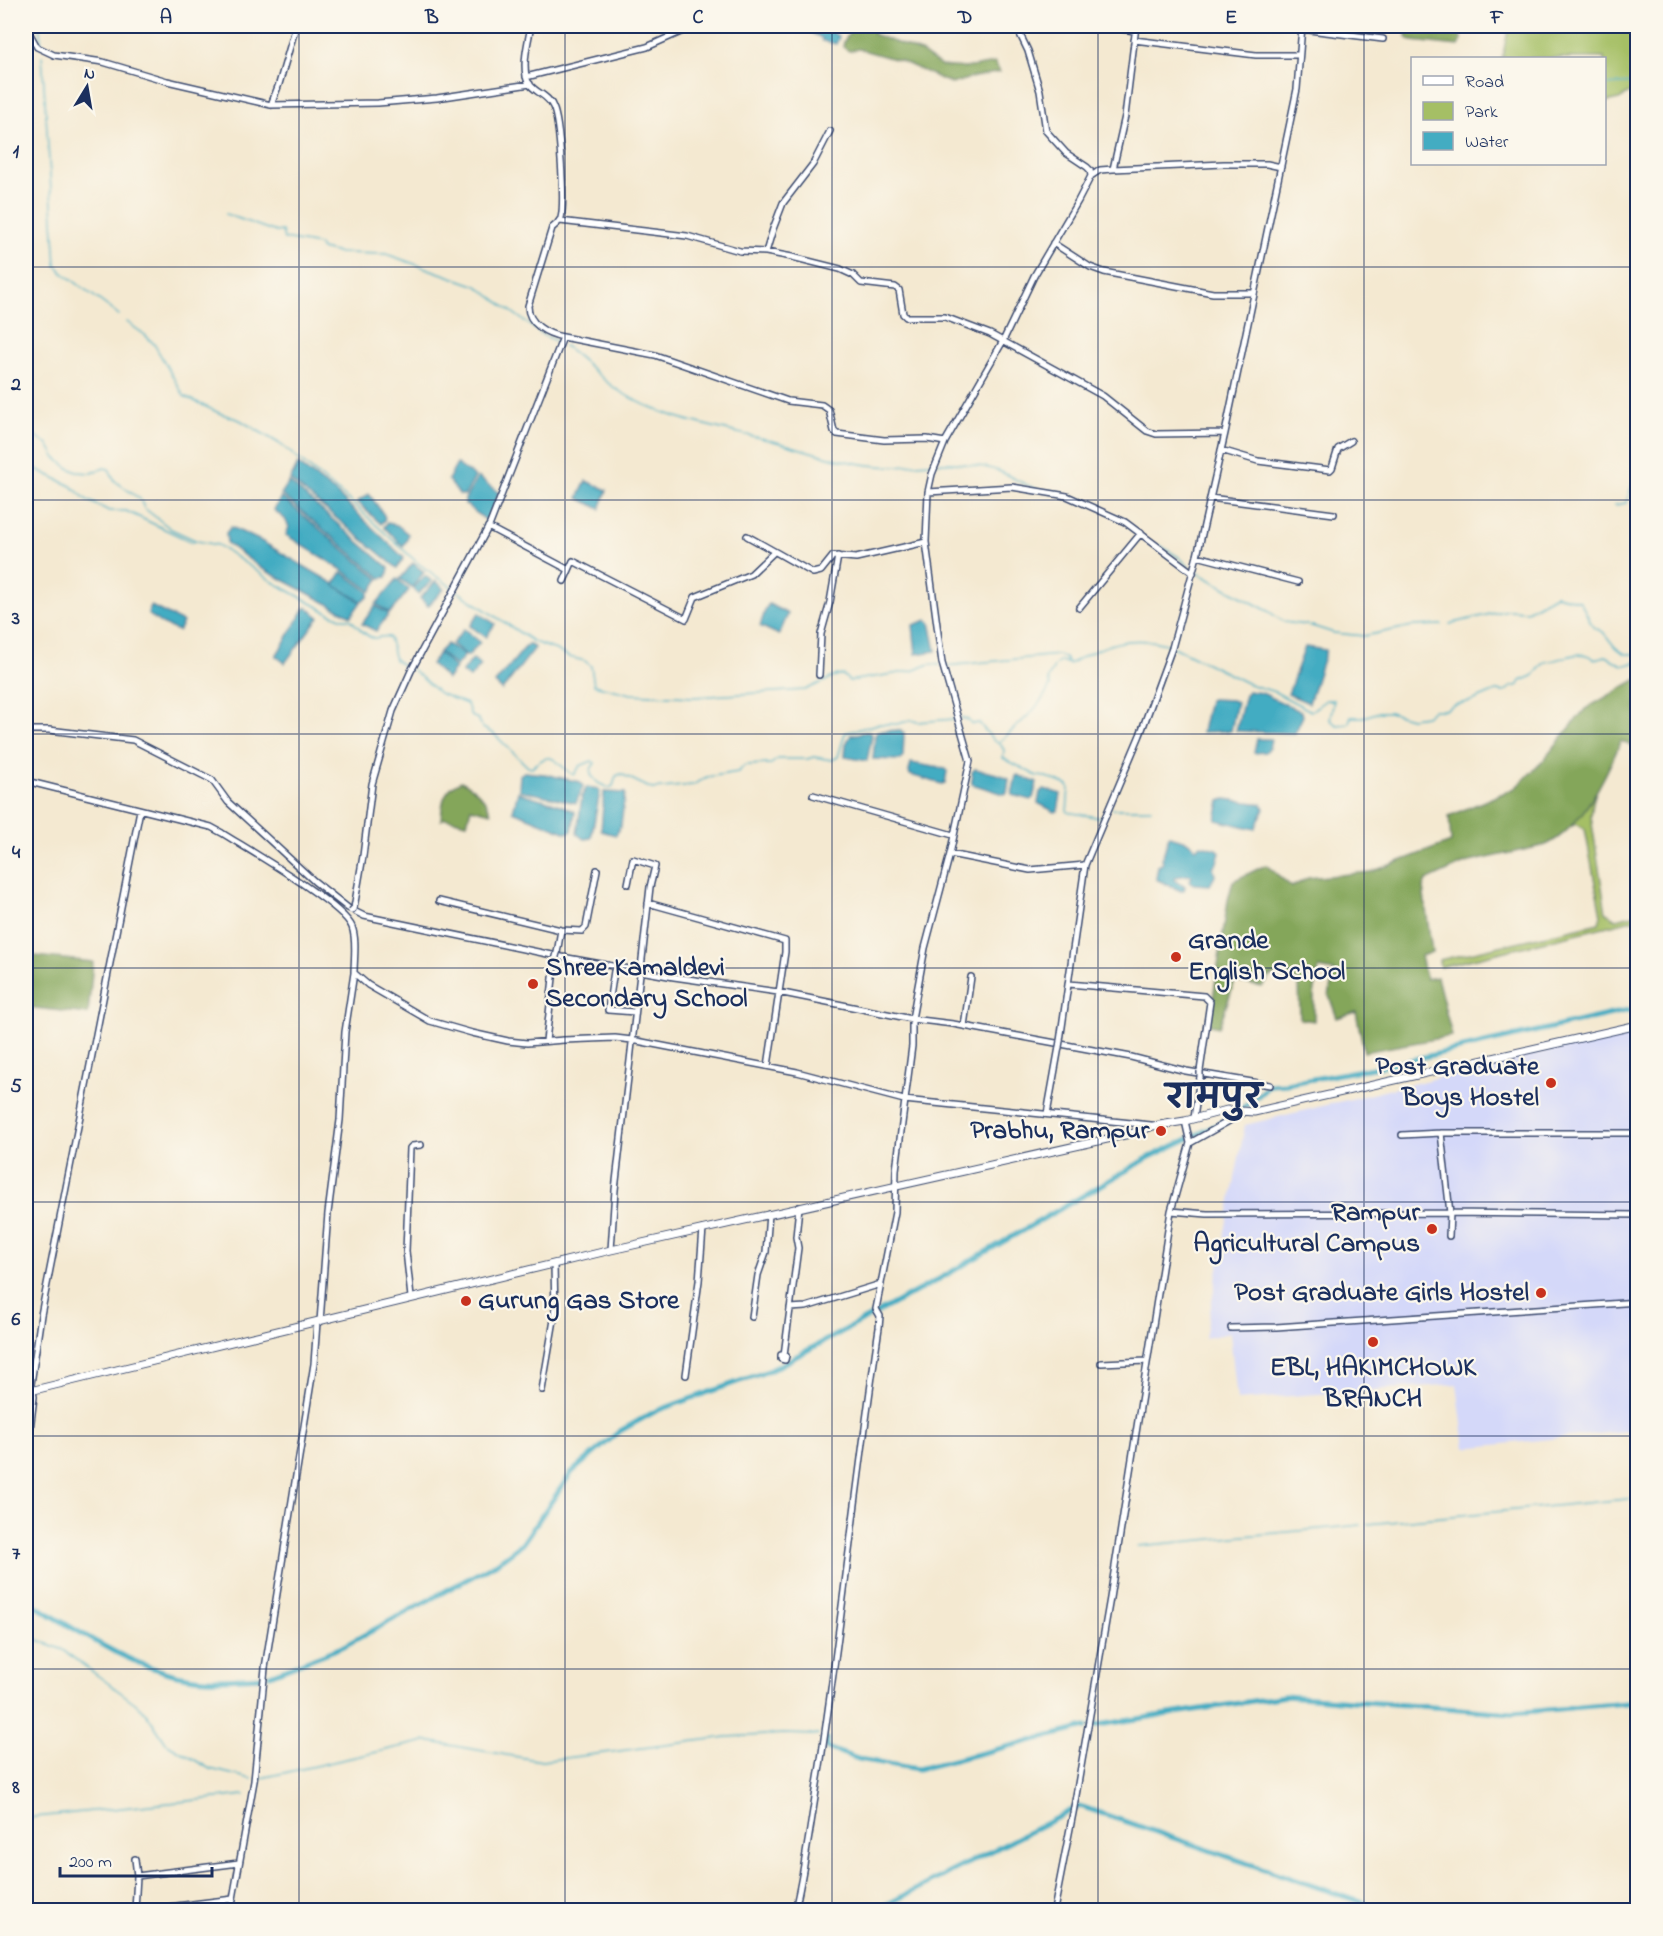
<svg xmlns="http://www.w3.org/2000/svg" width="1663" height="1936" font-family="'Indie Flower','Playpen Sans Deva',sans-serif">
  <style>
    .built { fill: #d4d8f9 }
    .green { fill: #a5bf65; stroke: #607762; stroke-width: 1.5 }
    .forest { fill: #84a65a; stroke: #506a5c; stroke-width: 1.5 }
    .water { fill: #43acc2; stroke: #2f6e90; stroke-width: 1.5 }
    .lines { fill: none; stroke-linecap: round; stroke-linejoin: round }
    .stream { stroke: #43acc2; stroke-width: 1.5 }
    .canal { stroke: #43acc2; stroke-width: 5 }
    .minor-casing { stroke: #3c4b6f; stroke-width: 8 }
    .major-casing { stroke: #3c4b6f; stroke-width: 9 }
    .minor { stroke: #fff; stroke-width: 5 }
    .major { stroke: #fff; stroke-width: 7 }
    .minor-bridge-casing { stroke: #3c4b6f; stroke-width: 8; stroke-linecap: butt }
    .minor-bridge { stroke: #fff; stroke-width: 5 }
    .grid { fill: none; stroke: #1b2f5e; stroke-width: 1.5; stroke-opacity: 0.55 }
    .poi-dot { fill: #c8321e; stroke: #fbf7ec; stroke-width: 2 }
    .labels { text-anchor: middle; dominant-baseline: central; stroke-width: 4.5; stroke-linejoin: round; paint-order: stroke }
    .poi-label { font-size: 27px; font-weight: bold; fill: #1b2f5e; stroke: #fbf7ec; text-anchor: end }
    .district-label { font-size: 33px; font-weight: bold; fill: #1b2f5e; stroke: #fbf7ec }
    .neatline { fill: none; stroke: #1b2f5e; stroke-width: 2 }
    .grid-label { font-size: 20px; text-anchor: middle; font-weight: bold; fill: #1b2f5e }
  </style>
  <rect width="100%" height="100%" fill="#fbf7ec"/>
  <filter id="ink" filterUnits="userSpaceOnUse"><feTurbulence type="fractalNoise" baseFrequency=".0167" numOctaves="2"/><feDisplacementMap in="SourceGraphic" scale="12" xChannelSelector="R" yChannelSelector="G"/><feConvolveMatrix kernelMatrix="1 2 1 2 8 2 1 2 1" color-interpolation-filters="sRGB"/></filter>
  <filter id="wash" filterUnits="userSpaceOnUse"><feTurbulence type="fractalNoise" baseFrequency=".008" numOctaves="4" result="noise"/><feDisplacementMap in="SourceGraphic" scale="24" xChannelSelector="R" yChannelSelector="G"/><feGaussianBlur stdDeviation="1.35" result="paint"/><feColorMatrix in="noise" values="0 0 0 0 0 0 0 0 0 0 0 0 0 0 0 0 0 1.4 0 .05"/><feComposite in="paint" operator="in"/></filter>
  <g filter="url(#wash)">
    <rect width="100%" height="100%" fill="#f4e9d1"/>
    <!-- built -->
    <path class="built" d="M 1637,1029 L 1637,1430 L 1465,1448 L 1457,1384 L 1237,1400 L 1230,1333 L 1205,1338 L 1245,1125 Z"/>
    <!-- green -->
    <path class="green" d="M 1509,26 L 1637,26 L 1637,89 L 1619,99 L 1605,102 L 1604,58 L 1502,58 Z
      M 1597,788 L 1593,802 L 1591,817 L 1606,913 L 1616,919 L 1637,914 L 1637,919 L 1440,967 L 1439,960 L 1599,923 L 1601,915 L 1585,829 L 1576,824 L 1572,826 Z"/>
    <!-- forest -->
    <path class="forest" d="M 854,26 L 876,26 L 873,34 L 921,52 L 941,66 L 965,68 L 995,63 L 1000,72 L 970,78 L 952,84 L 901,61 L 859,49 L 849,51 L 843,47 L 844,41 Z
      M 1407,26 C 1426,25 1451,20 1462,39 L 1458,46 L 1412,41 L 1406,37 Z
      M 1637,679 L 1637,748 L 1621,741 C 1606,776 1582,828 1546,845 L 1465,863 L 1426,881 L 1423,888 L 1432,952 L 1421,956 L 1426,979 L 1437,977 L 1452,1036 L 1364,1052 L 1356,1012 L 1337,1018 L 1329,996 L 1334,971 L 1319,968 L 1314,995 L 1314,1021 L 1300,1019 L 1299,981 L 1272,975 L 1262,987 L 1235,981 L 1219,1027 L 1209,1025 L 1228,900 L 1233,881 L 1266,865 L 1292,887 L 1308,878 L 1371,872 L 1451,842 L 1449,816 L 1515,788 L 1542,762 L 1585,709 Z
      M 461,781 C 475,788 486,799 491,813 L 471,808 L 467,823 L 445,818 L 441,820 C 442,802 443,790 461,781 Z
      M 26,955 L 93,962 L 88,1014 L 26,1007 Z"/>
    <!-- water -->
    <path class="water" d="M 824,26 L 825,31 L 831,31 L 839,37 L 836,44 L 822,41 L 822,38 L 808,31 L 809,27 Z
      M 298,464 L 336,493 L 404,558 L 397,568 L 290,480 Z
      M 457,464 L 475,477 L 465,495 L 460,495 L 448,480 Z
      M 478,477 L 499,493 L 487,521 L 465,504 L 465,499 Z
      M 586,481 L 607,490 L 600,509 L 578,498 Z
      M 289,482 L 389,568 L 387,577 L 381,578 L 281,494 Z
      M 369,494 L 384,515 L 385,519 L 381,524 L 357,502 Z
      M 281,497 L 379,579 L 371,591 L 344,571 L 286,535 L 289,527 L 285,519 L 274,510 Z
      M 387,523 L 397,525 L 408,534 L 407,540 L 403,546 L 384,527 Z
      M 231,527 L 261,541 L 334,584 L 342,572 L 369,592 L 368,597 L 361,601 L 334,585 L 361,602 L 351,616 L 261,568 L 227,543 L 226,533 Z
      M 413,563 L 424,572 L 412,587 L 400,579 Z
      M 425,576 L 432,581 L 418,594 L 413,588 Z
      M 397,579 L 409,590 L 390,613 L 376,604 Z
      M 436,581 L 444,589 L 428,606 L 420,598 Z
      M 769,604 L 788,614 L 779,635 L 760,626 L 766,608 Z
      M 151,606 L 183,622 L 178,631 L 162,624 L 148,614 Z
      M 375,606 L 389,614 L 376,631 L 362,624 Z
      M 305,608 L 308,608 L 319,617 L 285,663 L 276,656 Z
      M 479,613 L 495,624 L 486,637 L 470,626 Z
      M 927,620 L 930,622 L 936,651 L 916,654 L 913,625 Z
      M 464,629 L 480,642 L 468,656 L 452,644 Z
      M 447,644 L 465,655 L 456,666 L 439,652 Z
      M 528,644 L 535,648 L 502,690 L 495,683 Z
      M 1305,647 L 1326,650 L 1309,703 L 1288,694 Z
      M 439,653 L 455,668 L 447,679 L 431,664 Z
      M 473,659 L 481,665 L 470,678 L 462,672 Z
      M 1248,691 L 1262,693 L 1302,712 L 1303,716 L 1295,733 L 1236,731 L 1245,695 Z
      M 1211,699 L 1232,700 L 1237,702 L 1231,731 L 1202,732 L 1209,700 Z
      M 900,730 L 904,733 L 903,756 L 900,760 L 873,759 L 875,736 L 877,731 Z
      M 866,732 L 871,733 L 872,736 L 867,761 L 845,757 L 846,744 L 851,735 Z
      M 1257,739 L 1271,739 L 1269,748 L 1266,752 L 1254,753 Z
      M 911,763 L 945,769 L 947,771 L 945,783 L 942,784 L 910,775 L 909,771 Z
      M 975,769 L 1001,775 L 1009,779 L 1007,793 L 1004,794 L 972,784 L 972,772 Z
      M 524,772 L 544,774 L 580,782 L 583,786 L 576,803 L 519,790 L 520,775 Z
      M 1018,775 L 1037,783 L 1033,798 L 1031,800 L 1012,795 L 1016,776 Z
      M 587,787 L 598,789 L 600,792 L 591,838 L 584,839 L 577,834 L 582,796 Z
      M 1044,789 L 1061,794 L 1058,811 L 1055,812 L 1038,803 L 1040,792 Z
      M 518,792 C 536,799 558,801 575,812 L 572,831 L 567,833 L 513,811 Z
      M 604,792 L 625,793 L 621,825 L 616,835 L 601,831 Z
      M 1225,799 L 1262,804 L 1264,809 L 1255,829 L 1216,820 L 1220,801 Z
      M 1169,836 L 1187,841 L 1196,848 L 1201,845 L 1217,849 L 1220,853 L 1216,865 L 1213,866 L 1215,876 L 1210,885 L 1194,884 L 1189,881 L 1192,877 L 1190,875 L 1175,877 L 1174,880 L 1185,886 L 1184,890 L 1181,891 L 1156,879 L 1158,866 L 1162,864 L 1163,861 L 1162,859 Z"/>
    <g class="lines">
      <!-- stream -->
      <path class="stream" d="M 39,26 L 42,47
        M 42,56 L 56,265 L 63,273 L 119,315
        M 1604,85 L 1638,83
        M 226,214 L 276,232 L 282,231 L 284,239 L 319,245 L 321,249 L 340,253 L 386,254 L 477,286 L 543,335 L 558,342
        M 127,322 L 145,335 L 154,344 L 184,396 L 219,413 L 240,420 L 280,444 L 350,501 L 419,564 L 453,588
        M 564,346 C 583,358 597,376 616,389 C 666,422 728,429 784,444 C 816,453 844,463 878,466 C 895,468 914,463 932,463
        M 26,422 L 37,438 L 48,444 L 55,457 L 67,467 L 77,472 L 92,473 L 104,468 L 109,469 L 115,481 L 140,499 L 144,508 L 171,529 L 197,541 L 218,545 L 273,582 L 329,613 L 343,619 L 350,619 C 357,625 365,637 374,638 C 380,638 383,635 389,637 L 395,660 L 409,669
        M 939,463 C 953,462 989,466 1001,472 C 1014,478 1023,484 1037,489
        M 26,464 L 71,486 L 87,500 L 109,511 L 126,511 L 192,542 L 196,541
        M 1050,491 L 1063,493
        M 1615,505 L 1626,503 L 1638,468
        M 1159,545 L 1180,558 L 1189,567
        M 1196,572 L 1268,611 L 1284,622 L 1312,626 L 1334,633 L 1364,636 L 1413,626 L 1442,625
        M 457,591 L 534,642 L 556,650 L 569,657 L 585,661 L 591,666 L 594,685 L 631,694 L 694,697 L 805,690 L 838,675 L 843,675 L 849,681 L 912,671 L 930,664 L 940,665
        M 1450,624 L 1507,610 L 1527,611 L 1556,595 L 1580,601 L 1593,627 L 1603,632 L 1615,647 L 1625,654 L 1638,654
        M 1174,647 L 1249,684 L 1275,692 L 1311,711 L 1326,700 L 1334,700 L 1330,720 L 1337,725 L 1348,724 L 1351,717 L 1364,717 L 1379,712 L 1389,712 L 1411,718 L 1426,716 L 1433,710 L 1445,710 L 1453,705 L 1472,701 L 1496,691 L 1504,692 L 1511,687 L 1519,685 L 1521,681 L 1533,676 L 1545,662 C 1561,661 1581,647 1594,659 L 1606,656 C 1622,664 1620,669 1638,661
        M 945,666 L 1058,655 L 1065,658 L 1069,664
        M 413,670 L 439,693 L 467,704 L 471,716 L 478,719 L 483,728 L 494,734 L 528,767 L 532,768 C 554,746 555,765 574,775 L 580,766 L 592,761 L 595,763 L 591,769 L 591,775 L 598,783 L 609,788 L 613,786 L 616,776 L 621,774 L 652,789 L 693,785 L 707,777 L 738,772 L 745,765 L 771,764 L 778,759 L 807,759 L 814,757 L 832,760 L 838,757 L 845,733 L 878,724 L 897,724 L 912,720 L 917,722 L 954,719
        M 961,718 L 967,719 L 972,724 L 979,723 L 994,741 L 999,742 C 1018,725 1038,710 1050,686 L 1048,679 L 1055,665 L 1061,661 L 1069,664 C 1105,644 1128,634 1170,645
        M 999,742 L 1004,750 L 1003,758 L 1037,776 L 1046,777 L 1067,785 L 1069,787 L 1067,812 L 1102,818
        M 1113,809 L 1151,809
        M 1368,1524 L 1638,1498
        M 1138,1546 L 1361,1525
        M 26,1635 L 63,1650 L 135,1703 L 147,1714 L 166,1743 L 210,1769 L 252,1779
        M 257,1779 L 426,1741 L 542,1761 L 727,1737 L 784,1734 L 818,1735
        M 26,1818 L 245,1795"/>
      <!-- canal -->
      <path class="canal" d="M 26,1600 C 81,1632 140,1676 206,1679 C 224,1680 243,1678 261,1677
        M 270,1675 L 342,1647 L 497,1563 L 522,1544 L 572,1472 L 620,1431 L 656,1411 L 771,1370 L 934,1282 L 1148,1158 L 1219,1124 L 1251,1102 L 1270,1085 L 1286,1084 L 1389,1065 L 1638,1008
        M 1092,1726 L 1285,1696 L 1513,1713 L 1638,1702
        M 827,1739 L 827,1748 L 858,1759 L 918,1769 L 1086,1727
        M 876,1910 L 1080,1806 L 1384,1910"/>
    </g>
  </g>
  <g filter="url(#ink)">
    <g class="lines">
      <defs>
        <path id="minor" d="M 1068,26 L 1101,26 L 1135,31
          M 26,27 L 37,47 L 54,55 L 103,62 L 167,81 L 271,105 L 378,103 L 437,98 L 530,84
          M 1017,28 L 1033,26
          M 1301,29 L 1383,39
          M 1134,40 L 1256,55 L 1299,55
          M 526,77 L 647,47 L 694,26
          M 271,105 L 279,84 L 296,26
          M 1113,169 L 1224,164 L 1267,164 L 1281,167
          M 1091,176 L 1100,170 L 1113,169 L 1125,116 L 1136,26
          M 560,221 L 687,236 L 740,251 L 766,252 L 792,257 L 840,269 L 853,275 L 861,283 L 895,287 L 899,290 L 903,314 L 906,317 L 945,317 L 990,334 L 1103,396 L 1147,431 L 1156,434 L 1225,433
          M 1053,243 L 1090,267 L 1104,272 L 1213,293 L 1254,293
          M 766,252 L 773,229 L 783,203 L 813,164 L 830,131
          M 563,337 L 655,355 L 788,401 L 822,405 L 829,410 L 834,431 L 837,434 L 884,440 L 927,439 L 945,442
          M 1221,450 L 1258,461 L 1330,470 L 1332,468 L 1338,449 L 1351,441
          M 928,492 L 1012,487 L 1067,496 L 1125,522 L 1193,573
          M 1210,498 L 1334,514
          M 488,527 L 569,570
          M 747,536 L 813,573 L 821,571 L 833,556 L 856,558 L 926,542
          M 1197,556 L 1298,582
          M 564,581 L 573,561 L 686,619 L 695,597 L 751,574 L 774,552
          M 1079,608 L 1141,533
          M 819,675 L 821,634 L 830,602 L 838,556
          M 26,730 L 49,730 L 133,740 L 212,780 L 228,802 L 314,881 L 348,908 L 364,916 L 562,957 L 674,977 L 778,992 L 912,1019 L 953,1024 L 1061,1044 L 1131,1057 L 1186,1071 L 1270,1085
          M 26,781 L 211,827 L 222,833 C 247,849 343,904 352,927 C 357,940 354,959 354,973 L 368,985 L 430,1021 L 472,1033 L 508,1041 L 527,1043 L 564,1040 L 615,1038 L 632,1040 L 797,1072 L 904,1100 L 1151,1125
          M 813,795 L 953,835
          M 950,854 L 1030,870 L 1085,865
          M 628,884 L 633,859 L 655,866 L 650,887 L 641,968
          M 439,901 L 561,930 L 557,953
          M 648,903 L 785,941 L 785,952 L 768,1066
          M 354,908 L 363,856 L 372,784 L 393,711 L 411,671 L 490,524 L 563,337 C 547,334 528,324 528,306 L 552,228 C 556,225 559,222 561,218 C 565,203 560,121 553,107 C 548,93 529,92 526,76 C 523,60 528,42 531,26
          M 561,930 L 582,931 L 586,927 L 597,870
          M 614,971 L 608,1010 L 635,1012
          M 1069,984 L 1204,996 L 1210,1002 L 1200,1071
          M 964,1026 L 971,977
          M 546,1041 L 555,960
          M 1060,1041 L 1085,865 L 1140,735 L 1172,648 L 1197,556 L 1225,433 L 1297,89 L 1302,26
          M 1047,1114 L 1059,1047
          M 1194,1118 L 1200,1077
          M 1441,1133 L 1450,1213 L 1449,1236
          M 1402,1135 L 1441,1133 L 1638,1133
          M 1190,1143 L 1245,1112
          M 1171,1211 L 1207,1214 L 1450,1213 L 1638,1215
          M 611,1250 L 615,1190 L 640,974
          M 411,1297 L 406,1251 L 410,1148 L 412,1146 L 421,1145
          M 790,1308 L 806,1307 L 881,1284
          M 752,1317 L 758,1275 L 766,1252 L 769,1214
          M 320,1322 L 328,1213 L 340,1120 L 345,1032 L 354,973
          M 1231,1328 L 1276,1327 L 1638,1302
          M 781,1355 L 786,1356 L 785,1360 L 781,1359 Z
          M 784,1355 L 798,1248 L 796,1237 L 799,1207
          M 1101,1363 L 1147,1361
          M 686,1375 L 699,1281 L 703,1229
          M 542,1390 L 555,1314 L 554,1264
          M 30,1391 L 41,1315 L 140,810
          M 26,1462 L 34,1397 L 33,1391
          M 135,1859 L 137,1876 L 239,1863
          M 135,1910 L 137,1876
          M 144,1910 L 233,1899
          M 231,1910 L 254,1781 L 265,1668 L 314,1364 L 317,1322
          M 795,1910 C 806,1863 812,1814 820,1766 C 842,1621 857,1474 879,1328 L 880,1316 L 876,1309 L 895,1212 L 896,1170 L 912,1046 L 912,1019 L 925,948 L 950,854 L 970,761 L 942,663 L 926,542 L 928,492 L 932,474 L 945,442 L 1003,341 L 1034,276 L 1078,201 L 1091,176 L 1090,170 L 1087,167 L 1066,153 L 1046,131 L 1040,91 L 1028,51 L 1016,26
          M 1054,1910 L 1073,1813 L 1110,1598 L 1171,1211 L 1190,1143 L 1185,1121"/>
        <path id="major" d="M 26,1392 L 611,1250 L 1134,1133 L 1153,1126 L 1185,1121 L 1227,1110 L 1254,1112 L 1638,1025"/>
      </defs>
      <!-- minor casing -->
      <use href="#minor" class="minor-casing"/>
      <!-- major casing -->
      <use href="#major" class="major-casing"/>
      <!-- minor -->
      <use href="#minor" class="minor"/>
      <!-- major -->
      <use href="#major" class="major"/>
      <defs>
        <path id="minor-bridge" d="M 351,911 L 354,908
          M 555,960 L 557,953
          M 640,974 L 641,968
          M 1059,1047 L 1060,1041
          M 1200,1077 L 1200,1071"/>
      </defs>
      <!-- minor-bridge casing -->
      <use href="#minor-bridge" class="minor-bridge-casing"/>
      <!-- minor-bridge -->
      <use href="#minor-bridge" class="minor-bridge"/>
    </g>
  </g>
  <!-- grid -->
  <path class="grid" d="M 299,26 L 299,1910M 565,26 L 565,1910M 832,26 L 832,1910M 1098,26 L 1098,1910M 1364,26 L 1364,1910M 26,267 L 1638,267M 26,500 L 1638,500M 26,734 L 1638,734M 26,968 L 1638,968M 26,1202 L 1638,1202M 26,1436 L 1638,1436M 26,1669 L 1638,1669"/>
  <!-- markers -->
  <g class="poi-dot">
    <circle cx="1176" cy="957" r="6"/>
    <circle cx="533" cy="984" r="6"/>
    <circle cx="1551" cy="1083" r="6"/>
    <circle cx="1161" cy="1131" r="6"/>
    <circle cx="1432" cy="1229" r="6"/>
    <circle cx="1541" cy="1293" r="6"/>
    <circle cx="466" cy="1301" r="6"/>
    <circle cx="1373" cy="1342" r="6"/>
  </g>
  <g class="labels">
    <!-- poi labels -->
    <g class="poi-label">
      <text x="1188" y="941" text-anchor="start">Grande<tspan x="1188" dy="31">English School</tspan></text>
      <text x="545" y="968" text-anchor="start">Shree Kamaldevi<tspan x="545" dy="31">Secondary School</tspan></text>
      <text x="1539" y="1067">Post Graduate<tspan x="1539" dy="31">Boys Hostel</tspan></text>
      <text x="1149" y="1131">Prabhu, Rampur</text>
      <text x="1420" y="1213">Rampur<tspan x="1420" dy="31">Agricultural Campus</tspan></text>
      <text x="1529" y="1293">Post Graduate Girls Hostel</text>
      <text x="478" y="1301" text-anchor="start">Gurung Gas Store</text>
      <text x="1373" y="1368" text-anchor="middle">EBL, HAKIMCHOWK<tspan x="1373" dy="31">BRANCH</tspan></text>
    </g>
    <!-- district labels -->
    <g class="district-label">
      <text x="1214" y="1099">रामपुर</text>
    </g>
  </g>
  <!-- margin -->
  <rect width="1663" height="1936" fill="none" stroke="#fbf7ec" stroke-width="66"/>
  <!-- legend -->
  <rect x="1411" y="57" width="195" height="108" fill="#fbf7ec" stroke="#a1a7b3" stroke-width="1.5"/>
  <rect x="1423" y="76" width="30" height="9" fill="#ffffff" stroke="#a1a7b3" stroke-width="1.5"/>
  <text x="1465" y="87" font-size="18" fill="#1b2f5e">Road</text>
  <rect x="1423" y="102" width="30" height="18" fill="#a5bf65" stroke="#a1a7b3" stroke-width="1.5"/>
  <text x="1465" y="117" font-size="18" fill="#1b2f5e">Park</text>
  <rect x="1423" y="132" width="30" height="18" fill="#43acc2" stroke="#a1a7b3" stroke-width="1.5"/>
  <text x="1465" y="147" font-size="18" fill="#1b2f5e">Water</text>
  <!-- north arrow -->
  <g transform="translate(87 87) rotate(11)" stroke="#fbf7ec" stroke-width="4.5" paint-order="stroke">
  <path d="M0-4.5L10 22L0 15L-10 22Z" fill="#1b2f5e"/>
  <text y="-9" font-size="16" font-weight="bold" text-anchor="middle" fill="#1b2f5e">N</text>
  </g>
  <!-- scale -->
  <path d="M60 1867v9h152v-9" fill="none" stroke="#1b2f5e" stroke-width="3"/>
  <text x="69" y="1867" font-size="18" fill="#1b2f5e" stroke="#fbf7ec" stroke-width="4.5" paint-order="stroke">200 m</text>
  <rect x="33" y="33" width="1597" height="1870" class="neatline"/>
  <g class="grid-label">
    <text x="166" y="23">A</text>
    <text x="432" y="23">B</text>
    <text x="698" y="23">C</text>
    <text x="965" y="23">D</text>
    <text x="1231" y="23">E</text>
    <text x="1497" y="23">F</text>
    <text x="16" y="157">1</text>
    <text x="16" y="390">2</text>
    <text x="16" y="624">3</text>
    <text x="16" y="858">4</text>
    <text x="16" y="1092">5</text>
    <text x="16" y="1325">6</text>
    <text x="16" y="1559">7</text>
    <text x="16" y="1793">8</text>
  </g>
</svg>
